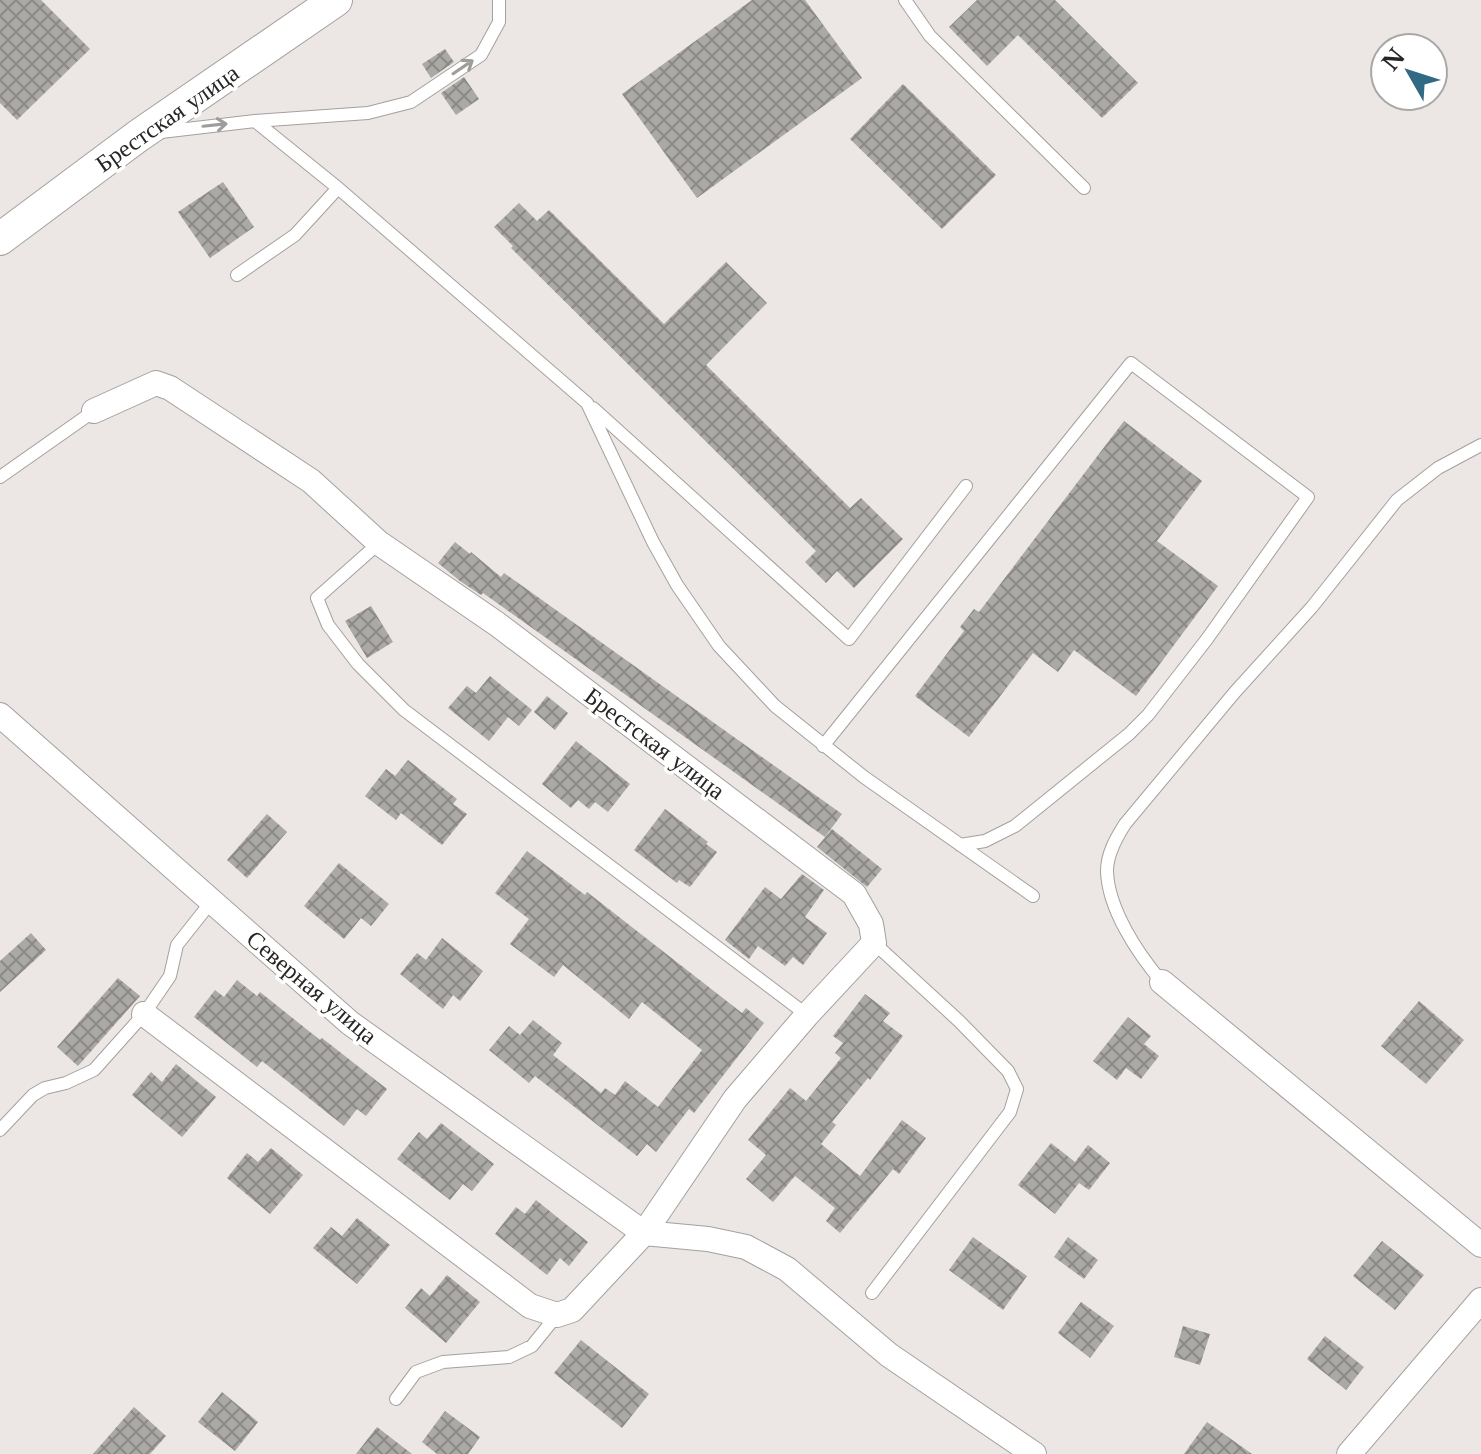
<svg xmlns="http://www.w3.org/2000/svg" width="1481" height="1454" font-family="'Libre Baskerville',serif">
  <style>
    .building { fill: url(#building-cross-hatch) }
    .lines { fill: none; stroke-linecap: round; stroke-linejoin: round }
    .lane-casing { stroke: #a4a09d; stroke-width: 14 }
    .street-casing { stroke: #a4a09d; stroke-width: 26 }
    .secondary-casing { stroke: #a4a09d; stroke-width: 34 }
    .lane { stroke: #fff; stroke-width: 12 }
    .street { stroke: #fff; stroke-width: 24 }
    .secondary { stroke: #fff; stroke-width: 32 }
    .oneway { stroke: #9e9d9c }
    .labels { text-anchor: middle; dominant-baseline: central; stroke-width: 7; stroke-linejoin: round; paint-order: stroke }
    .street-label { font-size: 24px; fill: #272624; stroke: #fff }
  </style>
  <defs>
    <pattern id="building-cross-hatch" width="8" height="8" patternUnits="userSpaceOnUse" patternTransform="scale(2)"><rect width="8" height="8" fill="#aaa9a5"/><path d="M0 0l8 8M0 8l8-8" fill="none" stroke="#8a8986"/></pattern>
  </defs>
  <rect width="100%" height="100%" fill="#ece7e4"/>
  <!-- building -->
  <path class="building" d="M 0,0 L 41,0 L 90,49 L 17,120 L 0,103 Z
    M 752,0 L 805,0 L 862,78 L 697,198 L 622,94 Z
    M 977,0 L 1055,0 L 1138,83 L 1102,118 L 1018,35 L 987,66 L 949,27 Z
    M 445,49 L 454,62 L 431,78 L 422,64 Z
    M 464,77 L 479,99 L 456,115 L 441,93 Z
    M 903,84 L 996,175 L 942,229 L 850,139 Z
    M 223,182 L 254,227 L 210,258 L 178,212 Z
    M 519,203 L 537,221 L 549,210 L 664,324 L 726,262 L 767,303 L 706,365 L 850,508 L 861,498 L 903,539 L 854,588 L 837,571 L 826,583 L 805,562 L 816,551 L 511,248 L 513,246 L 494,227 Z
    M 1124,421 L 1202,481 L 1157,541 L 1218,586 L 1136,696 L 1074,650 L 1058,672 L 1033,653 L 969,737 L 915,696 L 964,631 L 960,627 L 974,609 L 979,612 Z
    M 455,542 L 470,554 L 471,552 L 501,577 L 504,573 L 842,814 L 825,837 L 483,593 L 481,595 L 460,581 L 438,563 Z
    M 371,606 L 393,642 L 367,658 L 345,621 Z
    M 490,676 L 532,710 L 519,726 L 508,717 L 489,741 L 448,708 L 467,686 L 476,693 Z
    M 547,696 L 568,713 L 555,730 L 534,712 Z
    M 576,741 L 630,784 L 608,812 L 595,802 L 589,809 L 578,800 L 571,808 L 542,784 Z
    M 408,760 L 457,799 L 453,804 L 467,814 L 442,845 L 401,813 L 396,820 L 365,796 L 386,769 L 395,776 Z
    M 665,809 L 708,842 L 706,844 L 717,852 L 690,887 L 679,880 L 677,883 L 634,850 Z
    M 267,814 L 287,832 L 247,878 L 227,860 Z
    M 832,829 L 882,869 L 867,887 L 817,847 Z
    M 527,851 L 585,895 L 587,892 L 742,1013 L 746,1008 L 764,1023 L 694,1113 L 689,1109 L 656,1152 L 647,1144 L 637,1156 L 535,1076 L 529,1083 L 489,1050 L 509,1026 L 520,1035 L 533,1020 L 562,1043 L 553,1055 L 601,1093 L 605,1088 L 615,1095 L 625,1081 L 658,1107 L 702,1050 L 642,1002 L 629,1019 L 563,965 L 554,977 L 510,944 L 529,919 L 495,893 Z
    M 339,863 L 389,904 L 371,926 L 361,918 L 344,939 L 304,906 Z
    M 802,874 L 824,890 L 805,917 L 827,933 L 803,965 L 793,957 L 785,966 L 758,946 L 749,959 L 725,940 L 765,887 L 781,899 Z
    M 31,933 L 46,950 L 0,992 L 0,961 Z
    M 442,938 L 483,971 L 460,1001 L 453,995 L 443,1009 L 400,974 L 417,953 L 426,960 Z
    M 118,978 L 140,996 L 78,1066 L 57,1047 Z
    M 237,980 L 257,996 L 260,992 L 320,1040 L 322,1038 L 387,1089 L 366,1116 L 357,1109 L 344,1126 L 262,1061 L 257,1067 L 194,1017 L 215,990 L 224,997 Z
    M 865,994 L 890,1013 L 883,1021 L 903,1036 L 870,1080 L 868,1078 L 832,1122 L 836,1125 L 821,1144 L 860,1176 L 902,1120 L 926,1138 L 899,1174 L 893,1169 L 840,1233 L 826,1221 L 835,1208 L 795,1176 L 773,1202 L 746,1179 L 766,1155 L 748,1140 L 790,1088 L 806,1101 L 841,1058 L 835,1053 L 843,1043 L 833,1036 Z
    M 1419,1001 L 1464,1040 L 1426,1084 L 1381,1046 Z
    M 1128,1017 L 1151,1036 L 1144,1044 L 1159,1056 L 1141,1079 L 1126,1068 L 1117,1080 L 1093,1061 Z
    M 176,1064 L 216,1097 L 182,1137 L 132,1095 L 151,1072 L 162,1082 Z
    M 441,1123 L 494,1164 L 472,1191 L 463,1184 L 450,1200 L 397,1159 L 419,1132 L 427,1139 Z
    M 1051,1143 L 1075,1162 L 1088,1145 L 1110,1163 L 1089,1190 L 1079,1183 L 1055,1214 L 1018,1185 Z
    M 271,1148 L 303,1175 L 270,1214 L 227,1178 L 247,1153 L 258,1162 Z
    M 536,1200 L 588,1242 L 569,1266 L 560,1258 L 547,1275 L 495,1234 L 516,1207 L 525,1214 Z
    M 357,1218 L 390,1245 L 357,1284 L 313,1248 L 331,1227 L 342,1236 Z
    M 973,1237 L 1027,1276 L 1003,1310 L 949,1270 Z
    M 1068,1237 L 1098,1260 L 1084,1279 L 1054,1257 Z
    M 1382,1241 L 1424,1275 L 1395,1310 L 1353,1276 Z
    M 447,1275 L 480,1302 L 446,1343 L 405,1308 L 421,1288 L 430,1296 Z
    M 1081,1302 L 1114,1326 L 1090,1358 L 1058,1333 Z
    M 1183,1326 L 1210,1334 L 1200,1365 L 1174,1357 Z
    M 1325,1336 L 1364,1367 L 1346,1390 L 1307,1359 Z
    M 581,1340 L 649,1394 L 622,1428 L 554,1373 Z
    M 222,1392 L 258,1422 L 235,1451 L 198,1422 Z
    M 134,1407 L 166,1436 L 150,1454 L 93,1454 Z
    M 445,1411 L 480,1437 L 468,1454 L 437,1454 L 422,1442 Z
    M 1207,1422 L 1252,1454 L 1184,1454 Z
    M 377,1427 L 412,1454 L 356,1454 Z"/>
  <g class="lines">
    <defs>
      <path id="lane" d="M 905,0 L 930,36 L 1084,188
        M 255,121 L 338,188 L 587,403 L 653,542 L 677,585 L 719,646 L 775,706 L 864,777 L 1033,896
        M 161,132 L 255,121 L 368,113 L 411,102 L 481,55 L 499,22 L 499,0
        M 237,275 L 295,235 L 338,188
        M 593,408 L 849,639 L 966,486
        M 0,477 L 94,411
        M 379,543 L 317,598 L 328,625 L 358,664 L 404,710 L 807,1015
        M 823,746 L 1131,363 L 1308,497 L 1207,639 L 1148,715 L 1129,734 L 1015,826 L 985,841 L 960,845
        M 1162,982 C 1138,954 1108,909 1107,871 C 1107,854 1116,838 1125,824 L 1235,692 L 1312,607 L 1397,500 L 1438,468 L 1481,445
        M 0,1130 L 33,1095 L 45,1088 L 66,1083 L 94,1070 L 144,1014 L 170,976 L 177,945 L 211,902
        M 872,1293 L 1010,1112 L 1017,1089 L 1008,1071 L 959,1021 L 874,943
        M 396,1399 L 416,1372 L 443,1362 L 509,1357 L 532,1346 L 557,1315"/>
      <path id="street" d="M 94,411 L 156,383 L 170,388 L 311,481 L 379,543 L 497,624 L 854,894 L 871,924 L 874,943 L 807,1015 L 735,1099 L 644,1233 L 572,1310 L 557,1315 L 530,1306 L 144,1014
        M 0,715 L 350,1023 L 644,1233 L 708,1239 L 746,1247 L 787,1269 L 889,1355 L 1034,1454
        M 1162,982 L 1481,1245
        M 1349,1454 L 1481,1300"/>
      <path id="secondary" d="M 0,239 L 138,136 L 336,0"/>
    </defs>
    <!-- lane casing -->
    <use href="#lane" class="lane-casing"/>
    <!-- street casing -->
    <use href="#street" class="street-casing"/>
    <!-- secondary casing -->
    <use href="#secondary" class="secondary-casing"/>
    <!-- lane -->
    <use href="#lane" class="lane"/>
    <!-- street -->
    <use href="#street" class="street"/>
    <!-- secondary -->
    <use href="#secondary" class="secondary"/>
  </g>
  <!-- one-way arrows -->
  <defs><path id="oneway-shaft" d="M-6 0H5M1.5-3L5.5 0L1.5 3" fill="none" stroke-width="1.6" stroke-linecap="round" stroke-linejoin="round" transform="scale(2)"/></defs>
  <g class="oneway">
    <use href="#oneway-shaft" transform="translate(463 67) rotate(-34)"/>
    <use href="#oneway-shaft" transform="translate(215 125) rotate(-6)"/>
  </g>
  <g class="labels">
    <!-- street labels -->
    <g class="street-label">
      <text transform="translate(167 118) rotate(-35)">Брестская улица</text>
      <text transform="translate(655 743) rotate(37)">Брестская улица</text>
      <text transform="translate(312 987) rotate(40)">Северная улица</text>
    </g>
  </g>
  <!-- north arrow -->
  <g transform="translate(1409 72) rotate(309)"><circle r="38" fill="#ffffff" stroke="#a9a8a7" stroke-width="2"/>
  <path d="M0-6L14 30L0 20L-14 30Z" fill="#326a84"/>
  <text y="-12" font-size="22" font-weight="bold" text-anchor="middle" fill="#272624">N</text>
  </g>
</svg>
